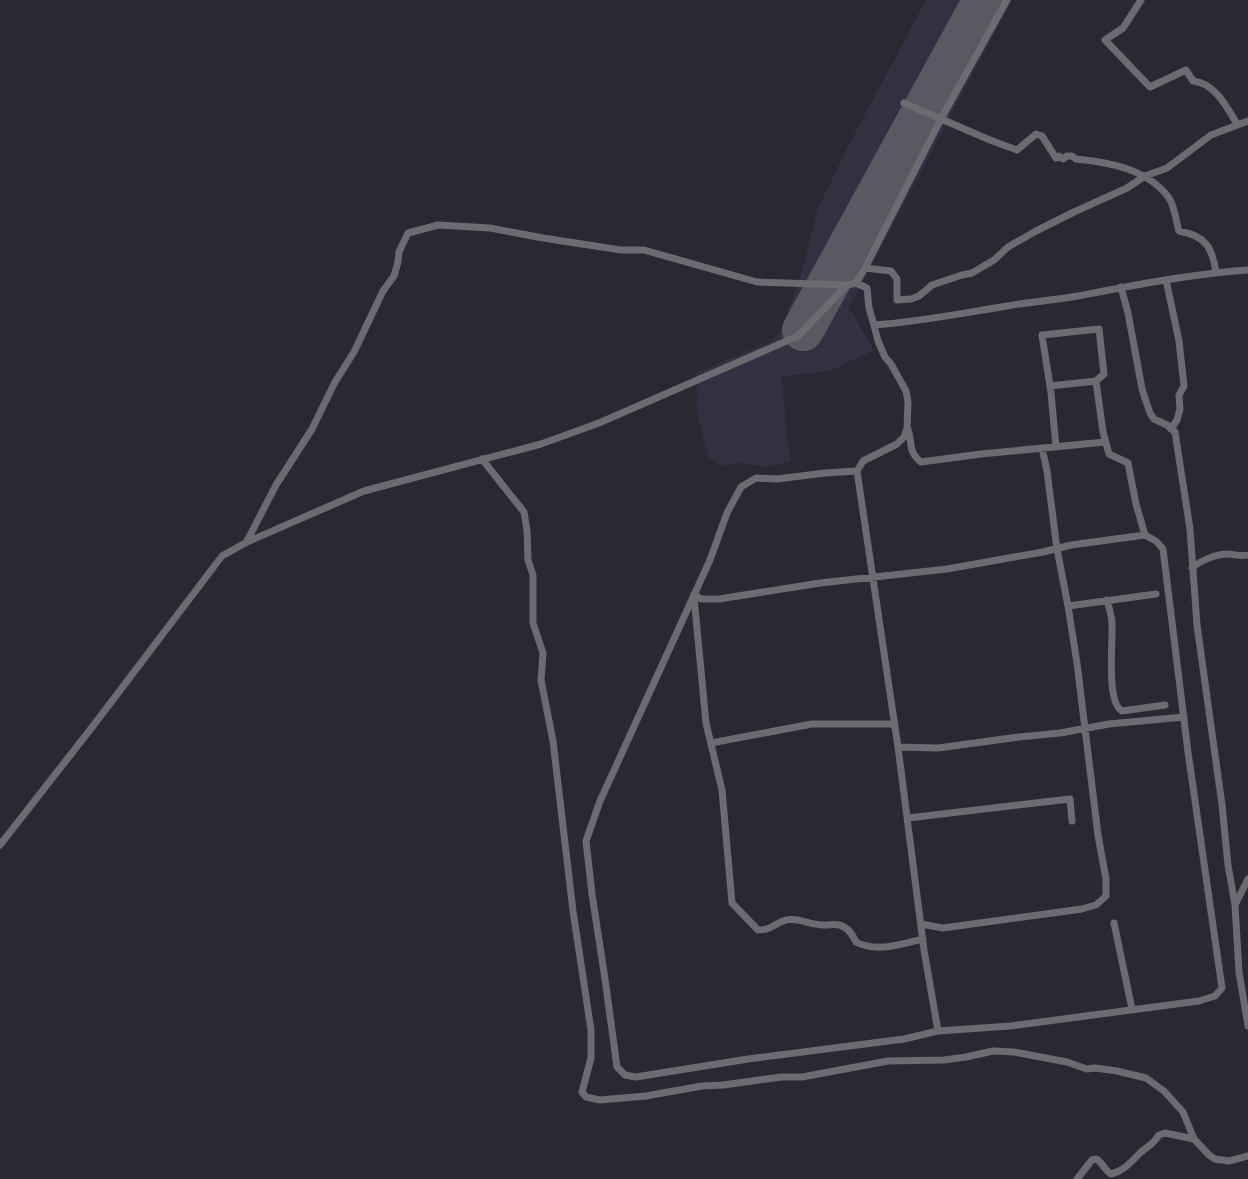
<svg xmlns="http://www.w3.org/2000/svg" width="1248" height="1179" font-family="Commissioner,sans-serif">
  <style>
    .built { fill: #313141 }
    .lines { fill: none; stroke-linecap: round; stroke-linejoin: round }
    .runway { stroke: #595962; stroke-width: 42 }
    .minor { stroke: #6b6b71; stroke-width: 7 }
  </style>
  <rect width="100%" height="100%" fill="#292933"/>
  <!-- built -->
  <path class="built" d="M 926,0 L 1012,0 L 849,308 L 874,350 L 830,371 L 781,377 L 790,461 L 767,467 L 738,463 L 728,466 L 717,464 L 709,457 L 705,446 L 698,415 L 696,373 L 770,342 L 781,331 L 802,271 L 817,211 L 845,152 Z"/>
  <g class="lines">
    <!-- runway -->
    <path class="runway" d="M 803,330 L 984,0"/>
    <!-- minor -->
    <path class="minor" d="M 1141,0 L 1123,28 L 1105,40 L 1150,87 L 1186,70 L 1193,81 C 1215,83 1227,107 1237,124
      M 904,103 L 990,140 L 1017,150 L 1036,134 L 1042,136 L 1056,158 L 1059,156 L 1063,159 L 1067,156 L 1072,156 L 1076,159 C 1109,162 1148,169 1169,198 C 1175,207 1176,222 1179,231 C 1206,236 1212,247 1216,272
      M 865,268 L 891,271 L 897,279 L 897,300 L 911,299 L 919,296 L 932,285 L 962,275 L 972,273 L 994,260 L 1008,247 L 1036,231 L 1074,212 L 1127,188 L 1145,176 L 1167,168 L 1211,135 L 1248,121
      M 1166,280 L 1179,341 L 1184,386 L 1179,395 L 1180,409 L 1177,420 L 1171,429
      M 856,283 L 865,268 L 941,119 L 1007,0
      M 1121,287 L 1128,313 L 1142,389 L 1150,413 L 1154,419 L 1167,425 L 1175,432 L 1190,529 L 1197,625 L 1222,805 L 1228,865 L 1235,905 L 1239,972 L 1248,1026
      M 874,325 L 878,341 L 885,357 L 891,364 L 906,391 L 908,402 L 907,428 L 904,437 L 897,444 L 863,461 L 857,471 L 898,747 L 924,950 L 938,1031
      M 1050,386 L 1096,381 L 1104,374 L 1099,329 L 1042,335 L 1050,386 L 1051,393 L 1056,447
      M 908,429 C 913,444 907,450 921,462 L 981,454 L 1105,442
      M 482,459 L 524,512 L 527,531 L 528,560 L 533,575 L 533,623 L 543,653 L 541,680 L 553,741 L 573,911 L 591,1030 L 591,1058 L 582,1092 L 586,1097 L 600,1100 L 646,1096 L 702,1086 L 723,1085 L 781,1077 L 802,1077 L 888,1061 L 944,1060 L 966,1057 L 993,1051 L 1014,1052 L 1067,1062 L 1087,1069 L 1095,1068 L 1117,1071 L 1146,1078 L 1164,1091 L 1183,1112 L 1194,1139 L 1209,1155 L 1215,1159 L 1229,1161 L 1248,1156
      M 857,471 L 825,473 L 777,479 L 756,478 L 741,487 L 727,513 L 710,560 L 600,801 L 586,841 L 592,894 L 605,979 L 617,1067 L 625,1075 L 636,1077 L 748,1059 L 904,1039 L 938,1031 L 1010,1026 L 1199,1001 L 1215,996 L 1222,988 L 1188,752 L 1163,549 L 1156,541 L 1145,535 L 1136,504 L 1128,463 L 1109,454 L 1103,432 L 1096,381
      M 247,541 L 276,485 L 312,429 L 335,382 L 354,352 L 383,291 L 394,276 L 398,262 L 399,252 L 408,233 L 438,225 L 490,228 L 543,238 L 621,250 L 644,250 L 757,282 L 847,285
      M 1192,568 C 1200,561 1216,554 1227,554 C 1234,554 1241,557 1248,555
      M 694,594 L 701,599 L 719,599 L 820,583 L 947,569 L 1043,552 L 1071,545 L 1145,535
      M 694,597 L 706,723 L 722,790 L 732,903 L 758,930 C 771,930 773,925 783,921 C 796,916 812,926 826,925 C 832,925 838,923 844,927 C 850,930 853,936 856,942 C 877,953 900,944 923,939
      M 1107,600 C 1109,608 1112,616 1112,624 C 1113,640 1106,703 1122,711 L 1165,705
      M 1068,606 L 1156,594
      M 711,743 L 812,724 L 895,724
      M 898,747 L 938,748 L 1019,737 L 1060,733 L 1109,724 L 1184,717
      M 908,818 L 1070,799 L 1072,821
      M 0,845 L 93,726 L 222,556 L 247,542 L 364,491 L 541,444 L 599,423 L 798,336 L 847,285 L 856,283 L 867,288 L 869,308 L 874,325 C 919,322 963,313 1007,306 C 1030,302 1055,300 1078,296 C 1135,285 1191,274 1248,270
      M 1235,905 L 1248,879
      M 1114,923 L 1132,1009
      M 921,924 L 943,928 L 1082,909 L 1096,905 L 1106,896 L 1106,879 L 1098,835 L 1077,663 L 1068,606 L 1057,549 L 1047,471 L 1042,448
      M 1077,1179 L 1092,1160 L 1096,1159 C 1103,1162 1104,1170 1111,1174 C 1124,1171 1132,1161 1141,1152 C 1149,1145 1153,1145 1159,1135 L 1165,1133 L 1194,1139"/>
  </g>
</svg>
